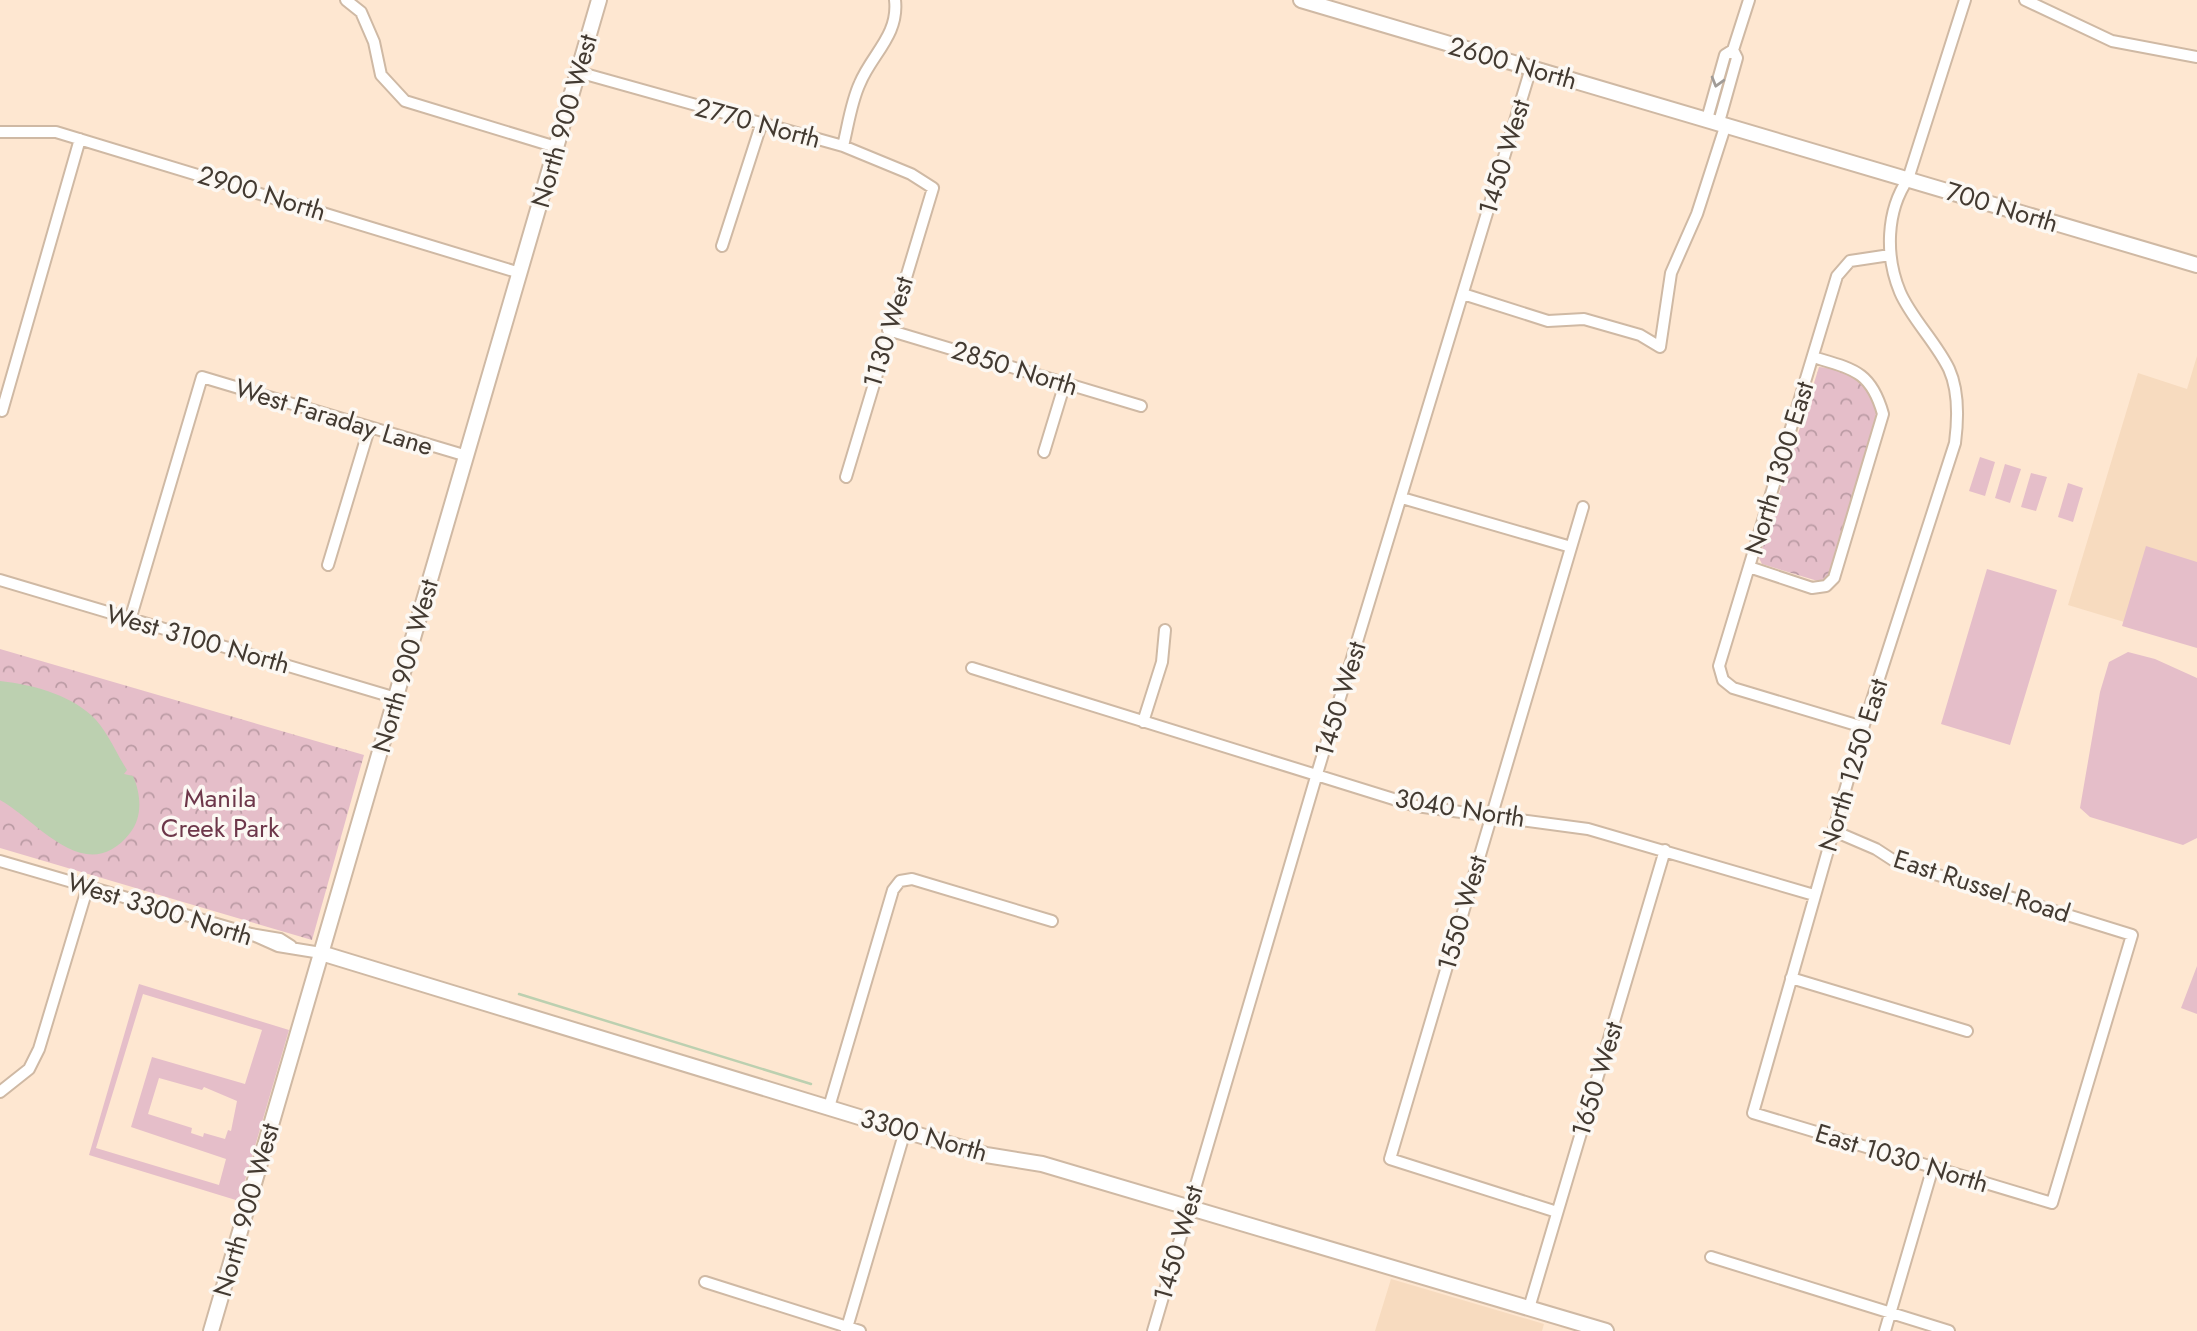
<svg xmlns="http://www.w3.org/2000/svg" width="2197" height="1331" font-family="Jost,sans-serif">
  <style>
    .built { fill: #f7dbbf }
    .grass { fill: #e5bec9; fill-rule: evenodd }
    .park { fill: url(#park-crowns) }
    .water { fill: #bcd0b0 }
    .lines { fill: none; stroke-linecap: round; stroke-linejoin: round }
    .stream { stroke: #bcd0b0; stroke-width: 2.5 }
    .minor-casing { stroke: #cfb9a4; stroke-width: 14 }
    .tertiary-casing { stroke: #cfb9a4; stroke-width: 18 }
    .minor { stroke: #fff; stroke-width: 10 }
    .tertiary { stroke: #fff; stroke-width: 14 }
    .oneway { stroke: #a19c98 }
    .labels { text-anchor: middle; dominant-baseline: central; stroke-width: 7; stroke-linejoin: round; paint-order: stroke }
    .street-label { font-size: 26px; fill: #433a31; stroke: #fcf8f3 }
    .park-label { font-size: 26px; fill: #6d374a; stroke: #fcf8f3 }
  </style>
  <defs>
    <pattern id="park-crowns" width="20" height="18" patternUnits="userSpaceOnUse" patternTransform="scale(1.75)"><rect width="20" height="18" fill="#e5bec9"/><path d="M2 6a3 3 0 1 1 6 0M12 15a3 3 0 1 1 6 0" fill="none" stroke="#bb9ba4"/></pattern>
  </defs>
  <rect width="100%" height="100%" fill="#fee7d1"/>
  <!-- built -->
  <path class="built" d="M 2197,356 L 2197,644 L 2068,605 L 2138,373 L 2187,389 Z
    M 1391,1279 L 1544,1324 L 1542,1331 L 1375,1331 Z"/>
  <!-- grass -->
  <path class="grass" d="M 1980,457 L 1995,462 L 1985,496 L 1969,491 Z
    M 2005,464 L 2021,469 L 2010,503 L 1995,498 Z
    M 2031,473 L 2047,477 L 2036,511 L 2021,507 Z
    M 2068,483 L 2083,488 L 2073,522 L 2058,517 Z
    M 2146,546 L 2197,562 L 2197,648 L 2122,626 Z
    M 1987,569 L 2057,590 L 2010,745 L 1941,724 Z
    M 2128,652 L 2155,659 L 2197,678 L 2197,838 L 2183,845 L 2090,817 L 2080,808 L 2100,692 L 2109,662 Z
    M 2197,966 L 2197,1014 L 2181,1008 Z
    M 139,984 L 289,1030 L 239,1201 L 89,1155 ZM 143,994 L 262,1030 L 245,1084 L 152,1057 L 131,1127 L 226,1159 L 219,1185 L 96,1148 ZM 159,1078 L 202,1090 L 204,1087 L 237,1101 L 231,1131 L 228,1130 L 225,1139 L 204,1133 L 203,1137 L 191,1133 L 192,1128 L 148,1114 Z"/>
  <!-- park -->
  <path class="park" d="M 1819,367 C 1850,368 1872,386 1877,416 L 1828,577 L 1821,582 L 1762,564 L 1759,558 Z
    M 0,649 L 364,755 L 312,940 L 0,848 Z"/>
  <!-- water -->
  <path class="water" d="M 0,681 C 30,684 68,694 91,715 C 106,728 116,753 127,770 L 124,774 L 133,776 C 141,794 143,817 130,833 C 86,889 37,820 0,800 Z"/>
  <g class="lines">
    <!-- stream -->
    <path class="stream" d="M 519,994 L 811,1084"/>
    <defs>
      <path id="minor" d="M 346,0 L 361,12 L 374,42 L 381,75 L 405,101 L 556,147
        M 2025,0 L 2112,41 L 2197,57
        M 578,72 L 843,146 L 911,174 L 933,188 L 846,477
        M 1707,119 L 1725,55 L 1733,50
        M 1719,122 L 1737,58 L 1733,50 L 1749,0
        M 0,132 L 56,132 L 520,273
        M 843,146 C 848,126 851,102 860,83 C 872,54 899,35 895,0
        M 722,246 L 761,125
        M 1463,294 L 1548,321 L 1584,319 L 1640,335 L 1660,347 L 1671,273 L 1697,214 L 1726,124
        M 888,330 L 1141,406
        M 2,411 L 80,139
        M 1044,452 L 1065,383
        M 1402,498 L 1571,547
        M 328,565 L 369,429
        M 1749,567 L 1812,588 L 1826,586 L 1834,578 L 1883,414 C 1871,371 1853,369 1813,357
        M 0,580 L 396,698
        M 130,620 L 202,377 L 467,456
        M 972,668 L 1416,806 L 1588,829 L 1814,895
        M 1143,722 L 1162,662 L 1165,630
        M 1863,727 L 1733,688 L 1723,680 L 1719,666 L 1837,276 L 1850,261 L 1890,255
        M 1834,831 L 1876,849 L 1896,862 L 2132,935 L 2052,1203 L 1753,1113 L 1862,731 L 1955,443 C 1958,420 1959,391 1949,369 C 1936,342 1911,318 1900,292 C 1885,256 1886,211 1908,179 L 1965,0
        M 0,861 L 251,934 L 278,946 L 321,953
        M 251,934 L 280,939 L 291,946
        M 1791,978 L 1967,1031
        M 0,1092 L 29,1069 L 39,1049 L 88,886
        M 829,1107 L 893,890 L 900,881 L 912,879 L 1052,921
        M 1557,1212 L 1390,1159 L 1583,507
        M 1711,1257 L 1949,1331
        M 705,1282 L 860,1331
        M 1529,1308 L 1665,850
        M 846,1331 L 905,1131
        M 1153,1331 L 1316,777 L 1531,68
        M 1885,1331 L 1933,1167"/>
      <path id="tertiary" d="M 1301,0 L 2197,265
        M 321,953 L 905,1131 L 986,1155 L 1042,1164 L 1606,1331
        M 211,1331 L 599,0"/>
    </defs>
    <!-- minor casing -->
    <use href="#minor" class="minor-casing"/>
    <!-- tertiary casing -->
    <use href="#tertiary" class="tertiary-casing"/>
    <!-- minor -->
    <use href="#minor" class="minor"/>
    <!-- tertiary -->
    <use href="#tertiary" class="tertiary"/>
  </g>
  <!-- one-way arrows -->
  <defs><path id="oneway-chevron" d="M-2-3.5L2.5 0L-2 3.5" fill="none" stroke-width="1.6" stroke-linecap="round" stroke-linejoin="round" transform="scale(1.75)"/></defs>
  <use class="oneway" href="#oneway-chevron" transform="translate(1717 82) rotate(106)"/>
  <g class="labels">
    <!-- street labels -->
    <g class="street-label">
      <text transform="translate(1513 63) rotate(16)">2600 North</text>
      <text transform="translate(564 121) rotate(-74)">North 900 West</text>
      <text transform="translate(758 123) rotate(15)">2770 North</text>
      <text transform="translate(1504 157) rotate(-73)">1450 West</text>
      <text transform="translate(262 193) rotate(17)">2900 North</text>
      <text transform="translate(2002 207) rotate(17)">700 North</text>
      <text transform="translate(888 332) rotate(-73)">1130 West</text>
      <text transform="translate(1015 368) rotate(17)">2850 North</text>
      <text transform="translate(334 417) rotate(17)">West Faraday Lane</text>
      <text transform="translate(1779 468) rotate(-73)">North 1300 East</text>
      <text transform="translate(198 639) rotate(16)">West 3100 North</text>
      <text transform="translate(405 666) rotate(-74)">North 900 West</text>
      <text transform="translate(1340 699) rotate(-73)">1450 West</text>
      <text transform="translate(1853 765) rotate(-73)">North 1250 East</text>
      <text transform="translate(1460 808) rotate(9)">3040 North</text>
      <text transform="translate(1982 886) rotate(18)">East Russel Road</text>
      <text transform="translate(160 909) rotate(17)">West 3300 North</text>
      <text transform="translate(1462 913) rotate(-74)">1550 West</text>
      <text transform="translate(1597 1079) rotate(-73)">1650 West</text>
      <text transform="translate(924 1135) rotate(16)">3300 North</text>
      <text transform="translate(1902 1158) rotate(17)">East 1030 North</text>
      <text transform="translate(246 1210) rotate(-74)">North 900 West</text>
      <text transform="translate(1178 1243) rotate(-74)">1450 West</text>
    </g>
    <!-- park labels -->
    <g class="park-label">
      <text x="220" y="798">Manila<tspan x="220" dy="30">Creek Park</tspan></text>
    </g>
  </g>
</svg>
